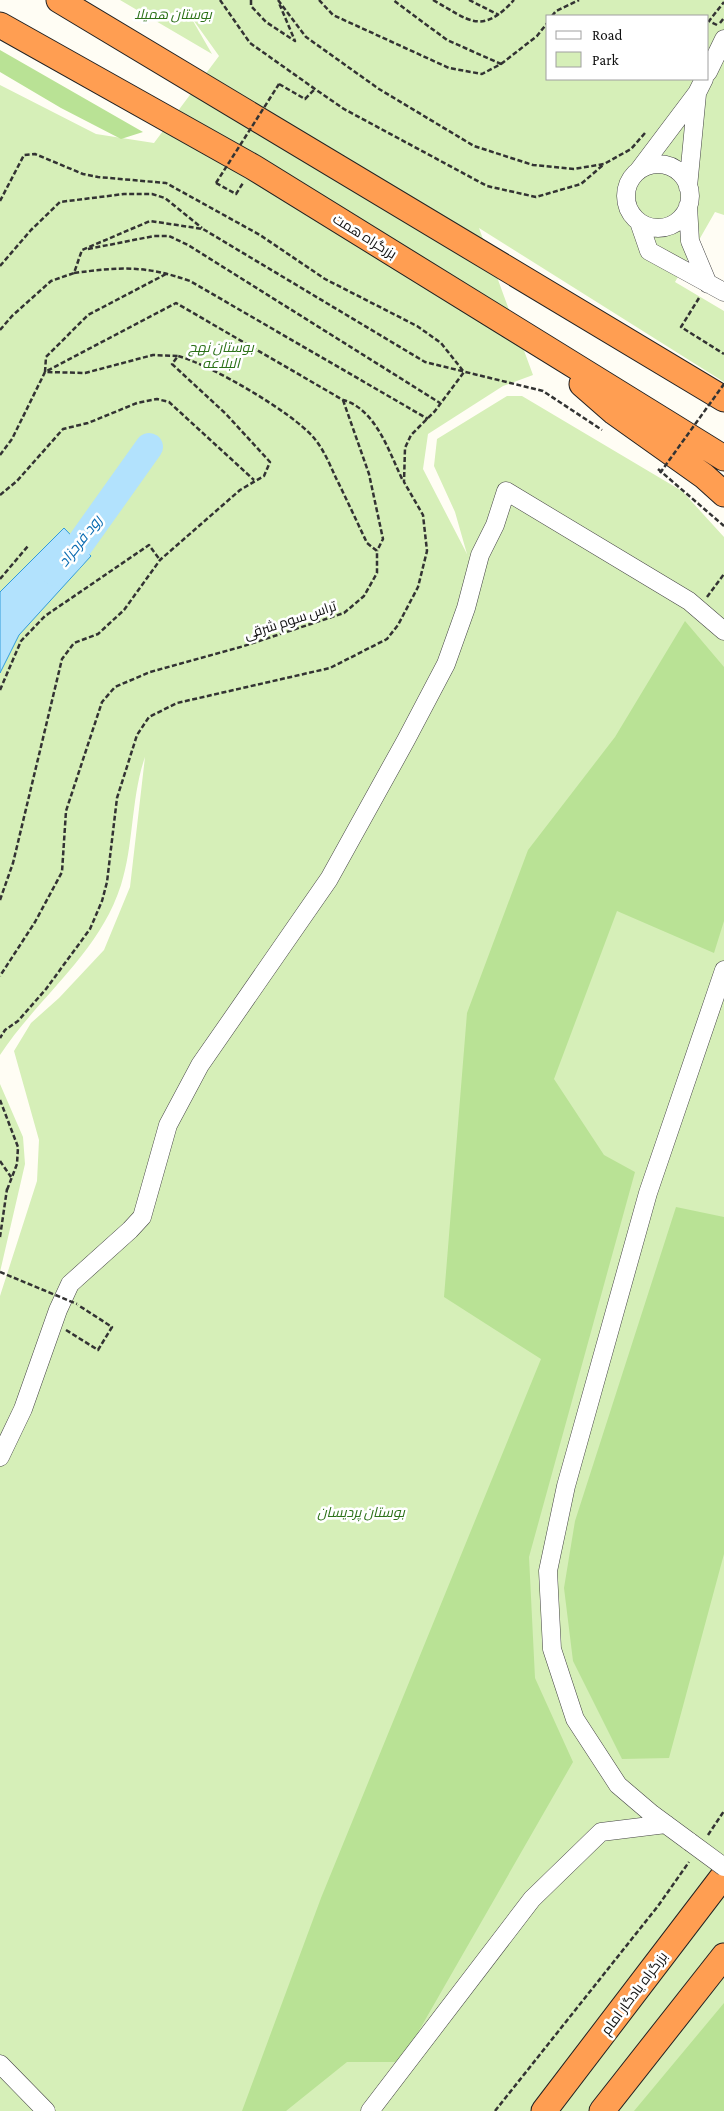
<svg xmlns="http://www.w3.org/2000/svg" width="724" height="2111" font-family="'Crimson Pro',Cairo,serif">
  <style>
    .green { fill: #d6efb8; fill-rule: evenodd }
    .forest { fill: #b9e295 }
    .water { fill: #b2e2fd; stroke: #319bdc }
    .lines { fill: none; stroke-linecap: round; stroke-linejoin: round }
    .river { stroke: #b2e2fd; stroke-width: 28 }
    .minor-casing { stroke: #444; stroke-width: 19 }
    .highway-casing { stroke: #222; stroke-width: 27 }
    .path { stroke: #333; stroke-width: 2.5; stroke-dasharray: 5 2.5; stroke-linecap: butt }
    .minor { stroke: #fff; stroke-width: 18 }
    .highway { stroke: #ff9e52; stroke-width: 25 }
    .minor-bridge-casing { stroke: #444; stroke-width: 19; stroke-linecap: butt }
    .path-bridge { stroke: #333; stroke-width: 2.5; stroke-dasharray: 5 2.5; stroke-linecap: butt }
    .minor-bridge { stroke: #fff; stroke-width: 18 }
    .labels { text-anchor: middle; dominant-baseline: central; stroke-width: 5; stroke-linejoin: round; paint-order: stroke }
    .park-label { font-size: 14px; font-style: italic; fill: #2c7118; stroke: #fff }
    .street-label { font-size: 14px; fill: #111; stroke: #fff }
    .water-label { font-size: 15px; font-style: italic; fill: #0a6cb2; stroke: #fff }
  </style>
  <rect width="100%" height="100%" fill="#fffdf4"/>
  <!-- green -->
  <path class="green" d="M 120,0 L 724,0 L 724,215 L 715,212 L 675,282 L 724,311 L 724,382 L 479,228 L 533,375 L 503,386 L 428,434 L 423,469 L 467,554 L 455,512 L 434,466 L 437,439 L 507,396 L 522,396 L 682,491 L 724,537 L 724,2111 L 0,2111 L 0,1296 L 37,1181 L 39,1140 L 14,1051 L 31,1023 L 59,998 L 104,950 L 130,887 L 145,757 C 131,797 134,844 121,885 C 99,954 38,997 0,1055 L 0,85 L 96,134 L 154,143 L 219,56 L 189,14 L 212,54 ZM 548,16 L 708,16 L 708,79 L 548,79 Z
    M 0,1084 L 23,1137 L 25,1164 L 0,1272 Z"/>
  <!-- forest -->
  <path class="forest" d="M 0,50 L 143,132 L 121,139 L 61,108 L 0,72 Z
    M 685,621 L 724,667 L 724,921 L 714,953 L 617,911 L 554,1079 L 604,1155 L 635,1172 L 529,1557 L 535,1678 L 573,1762 L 401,2062 L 347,2062 L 286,2111 L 242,2111 L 321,1898 L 541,1359 L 444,1297 L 467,1013 L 528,850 L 615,737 Z
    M 676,1207 L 724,1217 L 724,1554 L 669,1758 L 622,1759 L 573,1661 L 564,1588 L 575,1521 Z
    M 724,2003 L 724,2111 L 634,2111 Z"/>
  <!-- water -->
  <path class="water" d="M 64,528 L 91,556 L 19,635 L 0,673 L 0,592 Z"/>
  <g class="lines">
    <!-- river -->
    <path class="river" d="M 55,572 L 70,558 L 149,447"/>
    <defs>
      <path id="minor" d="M 708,72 L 724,39
        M626 196a32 32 0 1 1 64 0a32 32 0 1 1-64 0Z
        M 639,170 L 697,93 L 704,79
        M 688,187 L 697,94
        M 688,206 L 690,241 L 708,284
        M 639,222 L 649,251 L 724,292
        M 0,1457 L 23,1409 L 58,1310 L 70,1284 L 130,1230 L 142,1217 L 168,1125 L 200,1065 L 329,879 L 406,740 L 446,664 L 466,608 L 480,555 L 495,525 L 506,491 L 689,601 L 724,631
        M 690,1842 L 652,1814 L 618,1785 L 575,1719 L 552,1649 L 548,1571 L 566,1486 L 648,1193 L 724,970
        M 0,2064 L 46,2111
        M 370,2111 L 532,1899 L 601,1832 L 666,1824"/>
      <path id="highway" d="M 59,0 L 724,399
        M 0,25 L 253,167 L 724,458
        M 582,384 L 614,412 L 704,476 L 724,494
        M 544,2111 L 724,1875
        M 602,2111 L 724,1956"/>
    </defs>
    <!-- minor casing -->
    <use href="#minor" class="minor-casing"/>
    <!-- highway casing -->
    <use href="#highway" class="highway-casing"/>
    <!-- path -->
    <path class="path" d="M 220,0 L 250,43 L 315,89 L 344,109 L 487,186 L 536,197 L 581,184 L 603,165
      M 251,0 L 251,6 L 266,22 L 295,41 L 279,3
      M 278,0 L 306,37 L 379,89 L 474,146 L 533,165 L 574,169 L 604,164 L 631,149 L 645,133
      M 319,0 L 333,15 L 449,68 L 482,74 L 501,64 L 447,40 L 393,0
      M 433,0 C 469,20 481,36 514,0
      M 469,0 L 499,15
      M 552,16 L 556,11 L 579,0
      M 720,23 L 724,18
      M 717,25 L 709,21 L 724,2
      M 501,64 L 537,36 L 548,22
      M 279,84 L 305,99 L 315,89
      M 216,183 L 236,194 L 243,183
      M 0,201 L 24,155 L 35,154 L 83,174 L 98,177 L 166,183 L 260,235 L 325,279 L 417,326 L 441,343 L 464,372 L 435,411 L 411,435 L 405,448 L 404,482 L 423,515 L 427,551 L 418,587 L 398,625 L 387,639 L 330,668 L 177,703 L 149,717 L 137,735 L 117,798 L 107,882 L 102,901 L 90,929 L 46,989 L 18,1021 L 5,1030 L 0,1038
      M 88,249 L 154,236 L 169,236 L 188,245 L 440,403
      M 0,266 L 31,230 L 60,202 L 124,194 L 152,194 L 165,198 L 202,228
      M 74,273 C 120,267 145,265 190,281 L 428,419
      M 166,274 L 88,315 L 46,357 L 45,372 L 85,373 L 153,355 L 178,356
      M 699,298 L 681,327 L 724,354
      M 0,330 L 12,316 L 51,281 L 74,273 L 82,250 L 150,221 L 203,229 L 425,362 L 543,391 L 602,430
      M 343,400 L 369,474 L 383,539 L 377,551
      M 0,455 L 12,439 L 45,372 L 176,303 L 343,400 C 376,409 389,452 403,481
      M 658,469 L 724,526
      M 0,495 L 17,481 L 63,429 L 88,423 L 137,403 L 157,399 L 169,402 L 254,480
      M 0,579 L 28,546
      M 707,597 L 724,574
      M 0,690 L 21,641 L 45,616 L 149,545 L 160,560
      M 0,900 L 13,863 L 62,659 L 74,643 L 98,634 L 124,610 L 160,560 L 240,490 L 264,476 L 270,462 L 226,414 L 172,364 L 178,356 C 211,365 292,412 314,438 C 324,450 330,465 336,478 C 347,500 357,522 367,543 L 377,551 L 377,573 L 364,596 L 344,613 L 244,646 L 150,672 L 115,687 L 102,702 L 66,811 L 62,872 L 35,922 L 0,976
      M 0,1100 L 18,1147 L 17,1164 L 7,1190
      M 0,1161 L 11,1177
      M 0,1237 L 7,1189
      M 66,1330 L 98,1350 L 112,1327 L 78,1305
      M 708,1835 L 724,1811
      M 495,2111 L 658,1906 L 689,1862"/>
    <!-- minor -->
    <use href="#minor" class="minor"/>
    <!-- highway -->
    <use href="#highway" class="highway"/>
    <defs>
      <path id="minor-bridge" d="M 690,1842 L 724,1867"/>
    </defs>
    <!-- minor-bridge casing -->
    <use href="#minor-bridge" class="minor-bridge-casing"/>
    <!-- path-bridge -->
    <path class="path-bridge" d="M 216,183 L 279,84
      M 660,473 L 724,384
      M 0,1272 L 77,1304"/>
    <!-- minor-bridge -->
    <use href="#minor-bridge" class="minor-bridge"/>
  </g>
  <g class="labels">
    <!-- park labels -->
    <g class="park-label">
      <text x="173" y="14">بوستان همیلا</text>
      <text x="221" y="347">بوستان نهج<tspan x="221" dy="16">البلاغه</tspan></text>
      <text x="361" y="1512">بوستان پردیسان</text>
    </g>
    <!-- street labels -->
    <g class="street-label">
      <text transform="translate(365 236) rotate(32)">بزرگراه همت</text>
      <text transform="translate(290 620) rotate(-18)">تراس سوم شرقی</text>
      <text transform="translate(634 1993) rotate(-53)">بزرگراه یادگار امام</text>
    </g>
    <!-- water labels -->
    <g class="water-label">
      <text transform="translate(80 541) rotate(-52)">رود فرحزاد</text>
    </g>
  </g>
  <!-- legend -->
  <rect x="546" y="15" width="162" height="65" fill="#ffffff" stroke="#a0a0a0"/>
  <rect x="556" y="31" width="25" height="8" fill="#ffffff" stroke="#a0a0a0"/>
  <text x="592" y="40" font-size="15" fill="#111111">Road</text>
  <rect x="556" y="52" width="25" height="15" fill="#d6efb8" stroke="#a0a0a0"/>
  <text x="592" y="65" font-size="15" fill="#111111">Park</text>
</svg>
